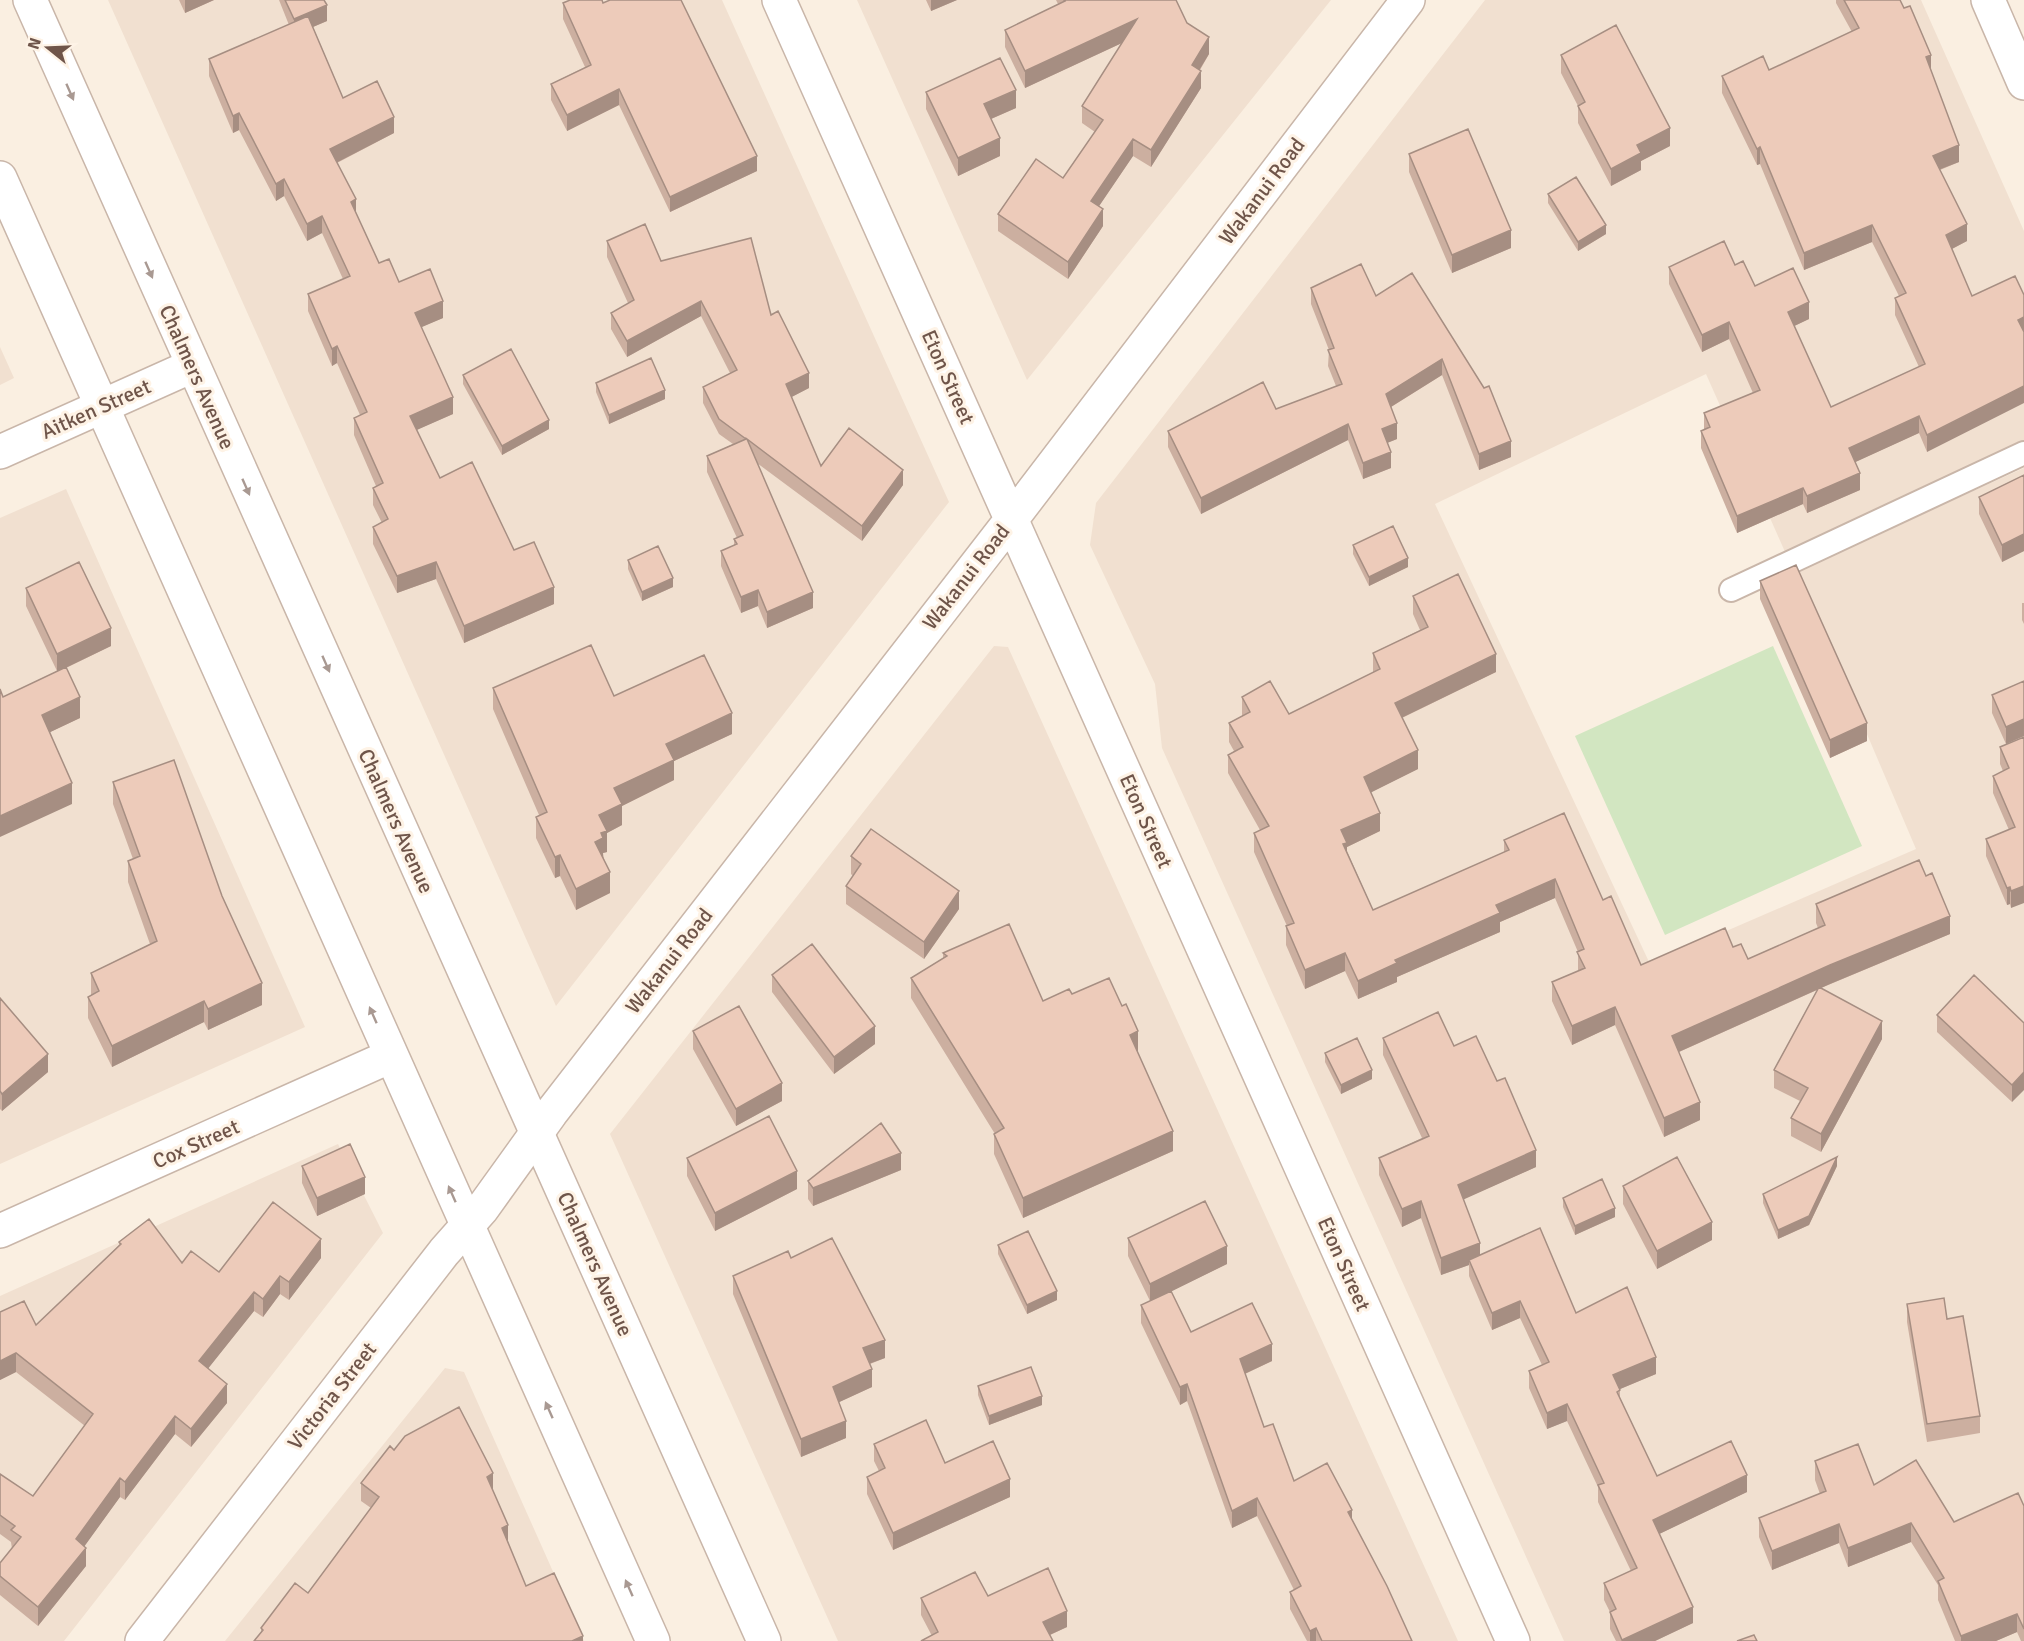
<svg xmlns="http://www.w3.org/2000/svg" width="2024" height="1641" font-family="Signika,sans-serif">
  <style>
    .residential { fill: #f1e0d0 }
    .green { fill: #d2e6c1 }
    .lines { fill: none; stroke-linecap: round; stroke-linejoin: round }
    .service-casing { stroke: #c9b6a9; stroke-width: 26 }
    .minor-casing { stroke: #c9b6a9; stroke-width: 36 }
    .tertiary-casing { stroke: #c9b6a9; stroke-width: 36 }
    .service { stroke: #fff; stroke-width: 22 }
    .minor { stroke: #fff; stroke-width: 33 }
    .tertiary { stroke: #fff; stroke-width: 33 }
    .wall { fill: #ccafa0 }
    .shaded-wall { fill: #a68e82 }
    .building { fill: #edcbba; stroke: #a68e82; stroke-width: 1.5 }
    .oneway { fill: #a99992 }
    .labels { text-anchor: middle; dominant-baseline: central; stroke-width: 6; stroke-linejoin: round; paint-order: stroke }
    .street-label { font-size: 21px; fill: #6f554a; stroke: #fef3e6 }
  </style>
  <rect width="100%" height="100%" fill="#faefe1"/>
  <!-- residential -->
  <path class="residential" d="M 108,0 L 722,0 L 949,502 L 556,1006 Z
    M 857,0 L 1331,0 L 1027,380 Z
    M 1485,0 L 1921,0 L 2024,231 L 2024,440 L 1786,554 L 1706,374 L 1435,504 L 1650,964 L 1916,849 L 1797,570 L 2024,468 L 2024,1641 L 1564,1641 L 1162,748 L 1155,684 L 1090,545 L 1096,503 Z
    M 0,347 L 14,378 L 0,385 Z
    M 66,489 L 305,1027 L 0,1164 L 0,518 Z
    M 994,646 L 1008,647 L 1458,1641 L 838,1641 L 610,1134 Z
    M 338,1144 L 383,1233 L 64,1641 L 0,1641 L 0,1296 Z
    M 445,1368 L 464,1372 L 584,1641 L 225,1641 Z"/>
  <!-- green -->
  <path class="green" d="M 1773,646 L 1862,846 L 1665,935 L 1575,736 Z"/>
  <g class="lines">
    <defs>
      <path id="service" d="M 1731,590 L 2024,453"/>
      <path id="minor" d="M 779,0 L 1513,1641
        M 1988,0 L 2024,83
        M 0,452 L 192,366
        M 0,1231 L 391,1056
        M 142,1641 L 444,1252 L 482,1209 L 551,1113 L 1011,520 L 1408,0"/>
      <path id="tertiary" d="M 30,0 L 764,1641
        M 0,178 L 653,1641"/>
    </defs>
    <!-- service casing -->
    <use href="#service" class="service-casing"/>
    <!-- minor casing -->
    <use href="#minor" class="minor-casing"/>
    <!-- tertiary casing -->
    <use href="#tertiary" class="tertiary-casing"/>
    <!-- service -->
    <use href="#service" class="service"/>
    <!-- minor -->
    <use href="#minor" class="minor"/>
    <!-- tertiary -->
    <use href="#tertiary" class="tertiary"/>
  </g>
  <!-- wall -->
  <path class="wall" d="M 179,0 L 214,0 L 185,13 Z
    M 279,0 L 324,0 L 327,21 L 313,27 L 343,98 L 394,133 L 337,163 L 356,213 L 379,263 L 399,282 L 443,318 L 421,327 L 453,414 L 416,430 L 440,478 L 514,550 L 554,604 L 464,643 L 436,579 L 397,593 L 373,544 L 373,527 L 382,523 L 373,505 L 373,488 L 376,486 L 354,435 L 354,418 L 360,415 L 337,363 L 332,366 L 308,311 L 308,294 L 343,279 L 322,233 L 307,241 L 284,196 L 276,201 L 239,130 L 233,133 L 209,76 L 209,59 L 289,25 Z
    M 926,0 L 957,0 L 931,11 Z
    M 1056,0 L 1176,0 L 1187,23 L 1209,54 L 1200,70 L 1201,88 L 1151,167 L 1133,156 L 1099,206 L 1103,226 L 1068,279 L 998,231 L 998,214 L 1063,178 L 1095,132 L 1082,123 L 1082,106 L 1122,43 L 1025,88 L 1005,47 L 1005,30 L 1058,4 Z
    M 1836,0 L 1900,0 L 1931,72 L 1959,162 L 1940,170 L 1967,241 L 1952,249 L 1927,452 L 1919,433 L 1855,462 L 1860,490 L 1807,513 L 1803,504 L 1737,533 L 1701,448 L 1701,431 L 1704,430 L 1704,413 L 1753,393 L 1729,339 L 1702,352 L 1669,284 L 1669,267 L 1735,265 L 1755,286 L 1809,319 L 1794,326 L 1831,407 L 1919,367 L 1895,315 L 1895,298 L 1899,296 L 1872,242 L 1804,270 L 1760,164 L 1757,165 L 1722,93 L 1722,76 L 1769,70 L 1852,32 L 1836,3 Z
    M 563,3 L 603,3 L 757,171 L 670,212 L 619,105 L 567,131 L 551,100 L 551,84 L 585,67 L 563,19 Z
    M 1561,55 L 1670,146 L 1641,161 L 1641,170 L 1611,186 L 1578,123 L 1578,106 L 1561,73 Z
    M 926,92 L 1016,108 L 991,119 L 1000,156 L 958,176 L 926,109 Z
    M 1409,154 L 1511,248 L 1452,273 L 1409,172 Z
    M 1548,194 L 1606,234 L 1578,251 L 1548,203 Z
    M 607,241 L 661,261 L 771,315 L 809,388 L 791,397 L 821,466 L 903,485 L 862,541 L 757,463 L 813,608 L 767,628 L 758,606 L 741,613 L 721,566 L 721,551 L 734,545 L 734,539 L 737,538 L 707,472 L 707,456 L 733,444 L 719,434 L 703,403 L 703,387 L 730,373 L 701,316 L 627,357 L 611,329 L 611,313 L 628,303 L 607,257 Z
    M 1412,273 L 1511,457 L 1479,470 L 1442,375 L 1391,407 L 1397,439 L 1387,443 L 1391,468 L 1363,479 L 1348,440 L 1201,514 L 1168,447 L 1168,431 L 1276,409 L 1336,386 L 1328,366 L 1329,350 L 1311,304 L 1311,288 L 1376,296 Z
    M 463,375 L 549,429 L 502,455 L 463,384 Z
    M 596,383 L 665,399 L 609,424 L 596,392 Z
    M 2024,475 L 2024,551 L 2002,562 L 1979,514 L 1979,497 Z
    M 1353,545 L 1408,567 L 1369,586 L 1353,554 Z
    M 628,560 L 673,587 L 642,601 L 628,569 Z
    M 1760,581 L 1867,741 L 1830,758 L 1760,599 Z
    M 26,588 L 111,646 L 66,668 L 80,718 L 50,732 L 72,804 L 3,697 L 57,671 L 26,606 Z
    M 1413,596 L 1496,672 L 1402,718 L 1418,769 L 1371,792 L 1380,831 L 1347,847 L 1347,851 L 1373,910 L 1504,852 L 1504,840 L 1603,900 L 1641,965 L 1733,947 L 1748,959 L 1818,928 L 1816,923 L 1816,904 L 1950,934 L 1821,988 L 1882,1039 L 1821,1152 L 1791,1136 L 1791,1118 L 1800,1101 L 1774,1088 L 1774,1070 L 1817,990 L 1679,1052 L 1700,1120 L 1664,1137 L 1615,1025 L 1572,1045 L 1552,1001 L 1552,982 L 1578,971 L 1578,952 L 1555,898 L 1500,922 L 1500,932 L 1397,977 L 1397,982 L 1358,999 L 1345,971 L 1305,989 L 1286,945 L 1286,926 L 1287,926 L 1254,852 L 1254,833 L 1260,830 L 1228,773 L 1228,755 L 1234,751 L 1229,742 L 1229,723 L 1242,716 L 1242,697 L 1289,714 L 1373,673 L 1373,653 L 1420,630 L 1413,614 Z
    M 2022,603 L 2024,603 L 2024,624 L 2022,620 Z
    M 2024,681 L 2024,736 L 2006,744 L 1992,713 L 1992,695 Z
    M 493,688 L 614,696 L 732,734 L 674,761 L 674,780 L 622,806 L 622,825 L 607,833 L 607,852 L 603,853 L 610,893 L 576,910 L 560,876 L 555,878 L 536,838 L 536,817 L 539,815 L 493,709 Z
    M 2024,737 L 2011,908 L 2010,904 L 2007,905 L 1986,856 L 1986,839 L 2009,830 L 1993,793 L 1993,776 L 2003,771 L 2000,764 L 2000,747 Z
    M 113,782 L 222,896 L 262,1005 L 208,1030 L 204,1022 L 112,1067 L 88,1018 L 88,997 L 91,995 L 91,973 L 150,944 L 128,882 L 128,861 L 133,859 L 113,804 Z
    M 851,856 L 959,909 L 924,959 L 846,904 L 846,886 L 853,876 L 851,874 Z
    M 943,953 L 1043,1001 L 1072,994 L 1138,1051 L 1137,1051 L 1173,1151 L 1023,1218 L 994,1154 L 994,1134 L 995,1134 L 911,998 L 911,978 L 943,958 Z
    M 772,975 L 875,1044 L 834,1074 L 772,992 Z
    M 0,998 L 48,1072 L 2,1111 L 0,1109 Z
    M 1937,1015 L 2024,1023 L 2012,1102 L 1937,1032 Z
    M 693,1031 L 782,1101 L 736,1126 L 693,1049 Z
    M 1383,1038 L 1454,1046 L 1536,1167 L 1463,1199 L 1480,1255 L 1576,1313 L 1656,1374 L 1620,1389 L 1620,1398 L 1657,1476 L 1747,1492 L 1659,1534 L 1693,1623 L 1655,1641 L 1616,1641 L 1610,1629 L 1610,1612 L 1604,1600 L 1604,1583 L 1631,1571 L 1598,1502 L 1598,1487 L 1567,1421 L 1547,1429 L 1529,1388 L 1529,1371 L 1542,1365 L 1520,1318 L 1492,1330 L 1469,1276 L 1469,1265 L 1441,1275 L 1421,1218 L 1402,1227 L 1379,1175 L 1379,1158 L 1422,1138 L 1383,1055 Z
    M 1325,1053 L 1372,1079 L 1341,1094 L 1325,1062 Z
    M 687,1158 L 797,1189 L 715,1231 L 687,1176 Z
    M 302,1166 L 365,1194 L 317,1216 L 302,1183 Z
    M 1837,1166 L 1809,1225 L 1778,1239 L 1763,1203 L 1763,1194 Z
    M 901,1170 L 813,1206 L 808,1199 L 808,1181 Z
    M 1623,1186 L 1712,1240 L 1657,1269 L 1623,1204 Z
    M 1563,1198 L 1615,1217 L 1575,1235 L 1563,1207 Z
    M 1128,1238 L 1227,1264 L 1171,1291 L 1191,1332 L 1272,1361 L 1245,1374 L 1264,1427 L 1294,1481 L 1352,1520 L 1412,1641 L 1307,1641 L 1290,1609 L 1290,1592 L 1294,1590 L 1257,1516 L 1232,1528 L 1187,1401 L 1180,1405 L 1141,1323 L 1141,1305 L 1150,1301 L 1128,1256 Z
    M 119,1242 L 182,1263 L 219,1272 L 321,1258 L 289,1300 L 280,1294 L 263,1317 L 254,1311 L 208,1368 L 227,1403 L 191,1447 L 175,1434 L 125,1500 L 120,1497 L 84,1546 L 86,1566 L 38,1626 L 0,1595 L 0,1563 L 12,1549 L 11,1542 L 0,1534 L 0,1474 L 33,1496 L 85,1426 L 16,1372 L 0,1380 L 0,1312 L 36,1325 L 119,1245 Z
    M 998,1245 L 1057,1300 L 1027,1314 L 998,1254 Z
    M 791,1258 L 885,1358 L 870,1364 L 872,1387 L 839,1402 L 846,1438 L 801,1457 L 733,1294 L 733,1276 Z
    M 1907,1304 L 1947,1319 L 1980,1416 L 1980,1433 L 1927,1442 L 1907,1322 Z
    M 978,1386 L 1042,1405 L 989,1425 L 978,1395 Z
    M 874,1444 L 945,1463 L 1010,1497 L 893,1550 L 867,1494 L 867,1477 L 879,1471 L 874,1461 Z
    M 394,1450 L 493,1491 L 508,1543 L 526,1586 L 583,1641 L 261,1633 L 261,1628 L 308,1593 L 371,1508 L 361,1501 L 361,1483 Z
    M 1815,1461 L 1874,1485 L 1954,1522 L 2024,1506 L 2024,1641 L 2021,1641 L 2017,1632 L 1996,1641 L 1955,1641 L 1938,1600 L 1938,1585 L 1911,1542 L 1848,1567 L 1839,1543 L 1772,1570 L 1759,1537 L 1759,1518 L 1820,1494 L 1815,1480 Z
    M 988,1596 L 1067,1627 L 1050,1635 L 932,1636 L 921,1615 L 921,1598 Z"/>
  <!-- shaded-wall -->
  <path class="shaded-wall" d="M 185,0 L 214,0 L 185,13 Z
    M 931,0 L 957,0 L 931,11 Z
    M 327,5 L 327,21 L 294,35 L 294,19 Z
    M 1137,19 L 1137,36 L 1025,88 L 1025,71 Z
    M 1209,37 L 1209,54 L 1192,82 L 1192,65 Z
    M 1931,55 L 1931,72 L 1926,57 Z
    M 1201,71 L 1201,88 L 1151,167 L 1151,150 Z
    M 619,89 L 619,105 L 567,131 L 567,115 Z
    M 1016,90 L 1016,108 L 984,122 L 984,104 Z
    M 239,113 L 239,130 L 233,133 L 233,116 Z
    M 394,117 L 394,133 L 330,166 L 330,149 Z
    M 1670,128 L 1670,146 L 1641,161 L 1641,170 L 1611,186 L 1611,169 L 1637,145 Z
    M 1000,138 L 1000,156 L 958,176 L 958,158 Z
    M 1133,139 L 1133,156 L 1091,218 L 1091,201 Z
    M 1959,145 L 1959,162 L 1933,172 L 1933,156 Z
    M 1760,147 L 1760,164 L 1757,165 L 1757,149 Z
    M 757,156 L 757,171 L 670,212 L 670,197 Z
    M 284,179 L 284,196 L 276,201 L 276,184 Z
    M 356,199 L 356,216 L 351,202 Z
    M 1103,209 L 1103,226 L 1068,279 L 1068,262 Z
    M 322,216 L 322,233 L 307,241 L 307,224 Z
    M 1967,224 L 1967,241 L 1946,252 L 1946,235 Z
    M 1606,225 L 1606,234 L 1578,251 L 1578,242 Z
    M 1872,225 L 1872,242 L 1804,270 L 1804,253 Z
    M 1511,230 L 1511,248 L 1452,273 L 1452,255 Z
    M 443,301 L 443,318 L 415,330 L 415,313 Z
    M 701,301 L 701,316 L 627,357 L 627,341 Z
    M 1809,302 L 1809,319 L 1788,329 L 1788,312 Z
    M 2024,317 L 2024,333 L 2018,320 Z
    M 1729,322 L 1729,339 L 1702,352 L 1702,335 Z
    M 337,346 L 337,363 L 332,366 L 332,349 Z
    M 1442,359 L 1442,375 L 1386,410 L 1386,394 Z
    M 809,373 L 809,388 L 786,400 L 786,384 Z
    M 2024,386 L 2024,403 L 1927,452 L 1927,435 Z
    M 665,390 L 665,399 L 609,424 L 609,415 Z
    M 453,397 L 453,414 L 410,433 L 410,416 Z
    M 1919,416 L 1919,433 L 1849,465 L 1849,448 Z
    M 549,420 L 549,429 L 502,455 L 502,446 Z
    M 1397,423 L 1397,439 L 1382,445 L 1382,429 Z
    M 1348,424 L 1348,440 L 1201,514 L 1201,498 Z
    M 1511,441 L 1511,457 L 1479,470 L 1479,454 Z
    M 1391,452 L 1391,468 L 1363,479 L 1363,463 Z
    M 903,470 L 903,485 L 862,541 L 862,526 Z
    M 1860,473 L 1860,490 L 1807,513 L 1807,496 Z
    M 1803,488 L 1803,504 L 1737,533 L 1737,516 Z
    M 2024,534 L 2024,551 L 2002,562 L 2002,545 Z
    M 1408,558 L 1408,567 L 1369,586 L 1369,577 Z
    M 436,562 L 436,579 L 397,593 L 397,576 Z
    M 673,578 L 673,587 L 642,601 L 642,592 Z
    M 554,587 L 554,604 L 464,643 L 464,626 Z
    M 758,590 L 758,606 L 741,613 L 741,597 Z
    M 813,592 L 813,608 L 767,628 L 767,612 Z
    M 111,628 L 111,646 L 57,672 L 57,654 Z
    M 1496,654 L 1496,672 L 1395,721 L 1395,703 Z
    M 80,697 L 80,718 L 42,736 L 42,715 Z
    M 732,713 L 732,734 L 674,761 L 674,780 L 622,806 L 622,825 L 607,833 L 607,852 L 603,853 L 603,859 L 595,842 L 599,815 L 614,788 L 666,744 Z
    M 2024,719 L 2024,736 L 2006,744 L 2006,727 Z
    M 1867,723 L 1867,741 L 1830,758 L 1830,740 Z
    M 1418,750 L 1418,769 L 1364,796 L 1364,777 Z
    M 72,783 L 72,804 L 0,837 L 0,816 Z
    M 1380,813 L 1380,831 L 1347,847 L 1347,861 L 1341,830 Z
    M 560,855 L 560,876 L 555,878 L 555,857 Z
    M 610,872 L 610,893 L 576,910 L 576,889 Z
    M 1555,879 L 1555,898 L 1500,922 L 1500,932 L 1397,977 L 1397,982 L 1358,999 L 1358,981 L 1496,905 Z
    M 2024,886 L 2024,903 L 2011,908 L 2011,891 Z
    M 2010,887 L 2010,904 L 2007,905 L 2007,888 Z
    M 959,891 L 959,909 L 924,959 L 924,942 Z
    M 1950,916 L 1950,934 L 1830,984 L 1672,1055 L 1672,1036 L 1830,965 Z
    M 1345,953 L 1345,971 L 1305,989 L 1305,970 Z
    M 262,983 L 262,1005 L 208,1030 L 208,1009 Z
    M 204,1001 L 204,1022 L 112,1067 L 112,1046 Z
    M 1615,1007 L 1615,1025 L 1572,1045 L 1572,1026 Z
    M 1882,1021 L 1882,1039 L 1821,1152 L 1821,1134 Z
    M 875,1026 L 875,1044 L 834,1074 L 834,1057 Z
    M 1138,1031 L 1138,1051 L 1130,1055 L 1130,1035 Z
    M 48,1054 L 48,1072 L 2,1111 L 2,1094 Z
    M 1372,1070 L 1372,1079 L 1341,1094 L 1341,1085 Z
    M 2024,1072 L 2024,1090 L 2012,1102 L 2012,1085 Z
    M 782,1083 L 782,1101 L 736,1126 L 736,1109 Z
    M 1700,1102 L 1700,1120 L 1664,1137 L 1664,1118 Z
    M 1173,1131 L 1173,1151 L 1023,1218 L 1023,1198 Z
    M 1536,1150 L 1536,1167 L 1458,1202 L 1458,1185 Z
    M 901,1153 L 901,1170 L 813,1206 L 813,1188 Z
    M 1837,1157 L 1837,1166 L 1809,1225 L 1778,1239 L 1778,1230 Z
    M 797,1171 L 797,1189 L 715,1231 L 715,1213 Z
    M 365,1177 L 365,1194 L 317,1216 L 317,1198 Z
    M 1421,1201 L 1421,1218 L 1402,1227 L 1402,1209 Z
    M 1615,1208 L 1615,1217 L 1575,1235 L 1575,1226 Z
    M 1712,1222 L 1712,1240 L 1657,1269 L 1657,1251 Z
    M 321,1239 L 321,1258 L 289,1300 L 289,1282 Z
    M 1480,1243 L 1480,1261 L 1469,1260 L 1469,1265 L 1441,1275 L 1441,1258 Z
    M 1227,1246 L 1227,1264 L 1150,1302 L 1150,1284 Z
    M 280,1276 L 280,1294 L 263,1317 L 263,1299 Z
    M 1057,1291 L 1057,1300 L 1027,1314 L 1027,1305 Z
    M 254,1292 L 254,1311 L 199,1380 L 199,1361 Z
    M 1520,1301 L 1520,1318 L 1492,1330 L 1492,1313 Z
    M 885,1340 L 885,1358 L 863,1366 L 863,1348 Z
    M 1272,1344 L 1272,1361 L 1240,1376 L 1240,1359 Z
    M 16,1353 L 16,1372 L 0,1380 L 0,1361 Z
    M 1656,1357 L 1656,1374 L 1613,1392 L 1613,1375 Z
    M 872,1369 L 872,1387 L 833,1405 L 833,1387 Z
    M 227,1384 L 227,1403 L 191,1447 L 191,1429 Z
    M 1187,1384 L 1187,1401 L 1180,1405 L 1180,1387 Z
    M 1042,1396 L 1042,1405 L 989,1425 L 989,1416 Z
    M 1567,1404 L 1567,1421 L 1547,1429 L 1547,1413 Z
    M 175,1416 L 175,1434 L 125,1500 L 125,1482 Z
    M 846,1421 L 846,1438 L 801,1457 L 801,1439 Z
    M 493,1473 L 493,1491 L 487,1477 Z
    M 1747,1475 L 1747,1492 L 1653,1537 L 1653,1520 Z
    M 120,1478 L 120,1497 L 76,1558 L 76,1539 Z
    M 1010,1479 L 1010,1497 L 893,1550 L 893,1533 Z
    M 1257,1498 L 1257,1516 L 1232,1528 L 1232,1511 Z
    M 1352,1510 L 1352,1528 L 1348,1512 Z
    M 1911,1523 L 1911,1542 L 1848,1567 L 1848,1548 Z
    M 1839,1524 L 1839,1543 L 1772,1570 L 1772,1551 Z
    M 508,1525 L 508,1543 L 502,1528 Z
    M 86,1548 L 86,1566 L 38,1626 L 38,1607 Z
    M 1693,1607 L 1693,1623 L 1655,1641 L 1622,1641 L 1622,1640 Z
    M 1067,1611 L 1067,1627 L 1043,1638 L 1043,1622 Z
    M 2017,1614 L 2017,1632 L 1996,1641 L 1961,1641 L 1961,1636 Z
    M 1316,1628 L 1316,1641 L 1310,1641 L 1310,1631 Z
    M 583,1636 L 583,1641 L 572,1641 Z"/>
  <!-- building -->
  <path class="building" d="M 285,0 L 324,0 L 327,5 L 294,19 Z
    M 570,0 L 602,0 L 603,3 L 610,0 L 681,0 L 757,156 L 670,197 L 619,89 L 567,115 L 551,84 L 591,65 L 563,3 Z
    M 1064,0 L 1176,0 L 1187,23 L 1209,37 L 1192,65 L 1201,71 L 1151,150 L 1133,139 L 1091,201 L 1103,209 L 1068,262 L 998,214 L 1036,159 L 1063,178 L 1103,120 L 1082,106 L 1137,19 L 1025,71 L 1005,30 L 1065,1 Z
    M 1844,0 L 1900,0 L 1904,8 L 1910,6 L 1931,55 L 1926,57 L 1959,145 L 1933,156 L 1967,224 L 1946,235 L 1972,296 L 2015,276 L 2024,295 L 2024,317 L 2018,320 L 2024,332 L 2024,386 L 1927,435 L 1919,416 L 1849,448 L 1860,473 L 1807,496 L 1803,488 L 1737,516 L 1701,431 L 1710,427 L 1704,413 L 1760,390 L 1729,322 L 1702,335 L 1669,267 L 1724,241 L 1735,265 L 1743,261 L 1755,286 L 1793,268 L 1809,302 L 1788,312 L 1831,407 L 1925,364 L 1895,298 L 1906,293 L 1872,225 L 1804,253 L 1760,147 L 1757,149 L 1722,76 L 1763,56 L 1769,70 L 1859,28 Z
    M 308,16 L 343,98 L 377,81 L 394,117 L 330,149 L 356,199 L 351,202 L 379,263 L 389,259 L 399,282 L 430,269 L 443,301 L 415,313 L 453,397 L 410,416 L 440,478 L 472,462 L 514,550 L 534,542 L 554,587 L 464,626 L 436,562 L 397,576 L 373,527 L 388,519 L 373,488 L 383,483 L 354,418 L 367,412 L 337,346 L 332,349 L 308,294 L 350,276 L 322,216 L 307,224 L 284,179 L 276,184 L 239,113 L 233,116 L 209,59 Z
    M 1616,25 L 1670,128 L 1637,145 L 1641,153 L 1611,169 L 1578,106 L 1585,102 L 1561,55 Z
    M 1000,58 L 1016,90 L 984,104 L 1000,138 L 958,158 L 926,92 Z
    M 1468,129 L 1511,230 L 1452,255 L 1409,154 Z
    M 1576,177 L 1606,225 L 1578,242 L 1548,194 Z
    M 645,224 L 661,261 L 751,238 L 771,315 L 778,311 L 809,373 L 786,384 L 821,466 L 849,428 L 903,470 L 862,526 L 747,439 L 813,592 L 767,612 L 758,590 L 741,597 L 721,551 L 737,544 L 734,539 L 743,535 L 707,456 L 746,439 L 719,419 L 703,387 L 737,370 L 701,301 L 627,341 L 611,313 L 634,300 L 607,241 Z
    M 1361,264 L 1376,296 L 1412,273 L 1484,388 L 1489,386 L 1511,441 L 1479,454 L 1442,359 L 1386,394 L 1397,423 L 1382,429 L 1391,452 L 1363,463 L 1348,424 L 1201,498 L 1168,431 L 1263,382 L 1276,409 L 1342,384 L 1328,350 L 1334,348 L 1311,288 Z
    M 511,349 L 549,420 L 502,446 L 463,375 Z
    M 651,358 L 665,390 L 609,415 L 596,383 Z
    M 2024,475 L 2024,534 L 2002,545 L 1979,497 Z
    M 1393,526 L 1408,558 L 1369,577 L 1353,545 Z
    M 658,546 L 673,578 L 642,592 L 628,560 Z
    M 79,562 L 111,628 L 57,654 L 26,588 Z
    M 1796,565 L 1867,723 L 1830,740 L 1760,581 Z
    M 1458,574 L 1496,654 L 1395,703 L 1418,750 L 1364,777 L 1380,813 L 1341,830 L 1347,843 L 1343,844 L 1373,910 L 1509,850 L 1504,840 L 1564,813 L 1603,900 L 1611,896 L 1641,965 L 1725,928 L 1733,947 L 1741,944 L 1748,959 L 1825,925 L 1816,904 L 1919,860 L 1926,876 L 1932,873 L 1950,916 L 1830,965 L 1672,1036 L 1700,1102 L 1664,1118 L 1615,1007 L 1572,1026 L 1552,982 L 1585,968 L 1577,952 L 1584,949 L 1555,879 L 1496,905 L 1500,913 L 1395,960 L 1397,963 L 1358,981 L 1345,953 L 1305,970 L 1286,926 L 1294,923 L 1254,833 L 1269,826 L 1228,755 L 1243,747 L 1229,723 L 1250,712 L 1242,697 L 1270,681 L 1289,714 L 1380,669 L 1373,653 L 1428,627 L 1413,596 Z
    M 591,645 L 614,696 L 704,655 L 732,713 L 666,744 L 674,760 L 614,788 L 622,804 L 599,815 L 607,831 L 601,833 L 603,838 L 595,842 L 610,872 L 576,889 L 560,855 L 555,857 L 536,817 L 547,812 L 493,688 Z
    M 66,667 L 80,697 L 42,715 L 72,783 L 0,816 L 0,689 L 3,697 Z
    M 2024,681 L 2024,719 L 2006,727 L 1992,695 Z
    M 2024,737 L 2024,886 L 2011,891 L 2010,887 L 2007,888 L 1986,839 L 2015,827 L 1993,776 L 2009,768 L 2000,747 Z
    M 174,760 L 222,896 L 262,983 L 208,1009 L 204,1001 L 112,1046 L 88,997 L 99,991 L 91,973 L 157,941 L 128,861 L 140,856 L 113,782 Z
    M 871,829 L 959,891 L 924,942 L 846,886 L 861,864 L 851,856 Z
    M 1009,924 L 1043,1001 L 1069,989 L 1072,994 L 1109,978 L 1122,1006 L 1126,1004 L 1138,1031 L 1130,1035 L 1173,1131 L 1023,1198 L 994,1134 L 1004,1128 L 911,978 L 947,956 L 943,953 Z
    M 812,944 L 875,1026 L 834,1057 L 772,975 Z
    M 1974,975 L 2024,1023 L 2024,1072 L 2012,1085 L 1937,1015 Z
    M 1819,987 L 1882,1021 L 1821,1134 L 1791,1118 L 1808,1088 L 1774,1070 Z
    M 0,998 L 48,1054 L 2,1094 L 0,1091 Z
    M 739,1006 L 782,1083 L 736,1109 L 693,1031 Z
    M 1438,1012 L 1454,1046 L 1476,1036 L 1497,1081 L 1505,1078 L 1536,1150 L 1458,1185 L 1480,1243 L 1441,1258 L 1421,1201 L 1402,1209 L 1379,1158 L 1429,1136 L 1383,1038 Z
    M 1357,1038 L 1372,1070 L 1341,1085 L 1325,1053 Z
    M 769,1116 L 797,1171 L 715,1213 L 687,1158 Z
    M 881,1123 L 901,1153 L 813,1188 L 808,1181 Z
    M 350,1144 L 365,1177 L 317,1198 L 302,1166 Z
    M 1677,1157 L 1712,1222 L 1657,1251 L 1623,1186 Z
    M 1837,1157 L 1809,1216 L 1778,1230 L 1763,1194 Z
    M 1602,1179 L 1615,1208 L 1575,1226 L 1563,1198 Z
    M 1205,1201 L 1227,1246 L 1150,1284 L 1128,1238 Z
    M 273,1202 L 321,1239 L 289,1282 L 280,1276 L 263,1299 L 254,1292 L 199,1361 L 227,1384 L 191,1429 L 175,1416 L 125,1482 L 120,1478 L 76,1539 L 86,1548 L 38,1607 L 0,1576 L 0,1563 L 21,1537 L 11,1530 L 15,1526 L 0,1515 L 0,1474 L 33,1496 L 93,1414 L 16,1353 L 0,1361 L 0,1312 L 24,1301 L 36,1325 L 121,1244 L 119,1242 L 149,1219 L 182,1263 L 191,1251 L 219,1272 Z
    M 1540,1228 L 1576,1313 L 1627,1287 L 1656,1357 L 1613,1375 L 1620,1390 L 1617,1392 L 1657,1476 L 1731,1441 L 1747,1475 L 1653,1520 L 1693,1607 L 1622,1640 L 1610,1612 L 1616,1609 L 1604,1583 L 1637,1568 L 1598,1485 L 1604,1483 L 1567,1404 L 1547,1413 L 1529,1371 L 1549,1362 L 1520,1301 L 1492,1313 L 1469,1260 Z
    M 1028,1231 L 1057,1291 L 1027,1305 L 998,1245 Z
    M 832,1238 L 885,1340 L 863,1348 L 872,1369 L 833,1387 L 846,1421 L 801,1439 L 733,1276 L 788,1251 L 791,1258 Z
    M 1171,1291 L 1191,1332 L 1252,1303 L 1272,1344 L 1240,1359 L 1264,1427 L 1273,1424 L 1294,1481 L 1327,1463 L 1352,1510 L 1348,1512 L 1387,1586 L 1412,1641 L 1322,1641 L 1316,1628 L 1310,1631 L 1290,1592 L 1301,1586 L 1257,1498 L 1232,1511 L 1187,1384 L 1180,1387 L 1141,1305 Z
    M 1944,1298 L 1947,1319 L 1963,1316 L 1980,1416 L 1927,1424 L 1907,1304 Z
    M 1031,1367 L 1042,1396 L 989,1416 L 978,1386 Z
    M 459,1407 L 493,1473 L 487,1477 L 508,1525 L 502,1528 L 526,1586 L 554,1573 L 583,1636 L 572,1641 L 254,1641 L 263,1630 L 261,1628 L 295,1583 L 308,1593 L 379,1497 L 361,1483 L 390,1446 L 394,1450 L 405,1436 Z
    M 926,1420 L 945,1463 L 993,1441 L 1010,1479 L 893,1533 L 867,1477 L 885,1468 L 874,1444 Z
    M 1858,1444 L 1874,1485 L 1916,1460 L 1954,1522 L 2018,1493 L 2024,1506 L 2024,1629 L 2017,1614 L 1961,1636 L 1938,1581 L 1944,1578 L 1911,1523 L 1848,1548 L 1839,1524 L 1772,1551 L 1759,1518 L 1826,1491 L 1815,1461 Z
    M 1048,1568 L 1067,1611 L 1043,1622 L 1053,1641 L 921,1641 L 938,1632 L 921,1598 L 975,1572 L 988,1596 Z
    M 1754,1635 L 1757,1641 L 1737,1641 Z"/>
  <!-- one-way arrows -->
  <defs><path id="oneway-solid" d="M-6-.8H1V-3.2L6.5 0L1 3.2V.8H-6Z" transform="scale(1.5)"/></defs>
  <g class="oneway">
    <use href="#oneway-solid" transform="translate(70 92) rotate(66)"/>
    <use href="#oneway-solid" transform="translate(149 270) rotate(66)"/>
    <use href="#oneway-solid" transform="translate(246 487) rotate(66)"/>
    <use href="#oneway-solid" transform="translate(326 664) rotate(66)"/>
    <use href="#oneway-solid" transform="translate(373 1015) rotate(-114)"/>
    <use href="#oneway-solid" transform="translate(452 1194) rotate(-114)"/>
    <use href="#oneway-solid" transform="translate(549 1410) rotate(-114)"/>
    <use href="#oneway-solid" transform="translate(629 1588) rotate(-114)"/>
  </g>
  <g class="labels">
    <!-- street labels -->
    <g class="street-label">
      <text transform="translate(1262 191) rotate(-53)">Wakanui Road</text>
      <text transform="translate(197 377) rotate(66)">Chalmers Avenue</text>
      <text transform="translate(948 377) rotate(66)">Eton Street</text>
      <text transform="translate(96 409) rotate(-24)">Aitken Street</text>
      <text transform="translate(966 577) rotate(-52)">Wakanui Road</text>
      <text transform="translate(396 821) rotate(66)">Chalmers Avenue</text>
      <text transform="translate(1146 821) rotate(66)">Eton Street</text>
      <text transform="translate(669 961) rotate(-52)">Wakanui Road</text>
      <text transform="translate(196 1144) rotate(-24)">Cox Street</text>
      <text transform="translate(595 1264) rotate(66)">Chalmers Avenue</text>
      <text transform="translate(1344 1264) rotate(66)">Eton Street</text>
      <text transform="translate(332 1396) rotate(-52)">Victoria Street</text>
    </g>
  </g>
  <!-- north arrow -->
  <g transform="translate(48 48) rotate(288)" stroke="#fef3e6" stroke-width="4.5" paint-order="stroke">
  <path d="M0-4.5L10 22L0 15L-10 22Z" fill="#6f554a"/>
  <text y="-9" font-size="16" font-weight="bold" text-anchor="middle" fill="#6f554a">N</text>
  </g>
</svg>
